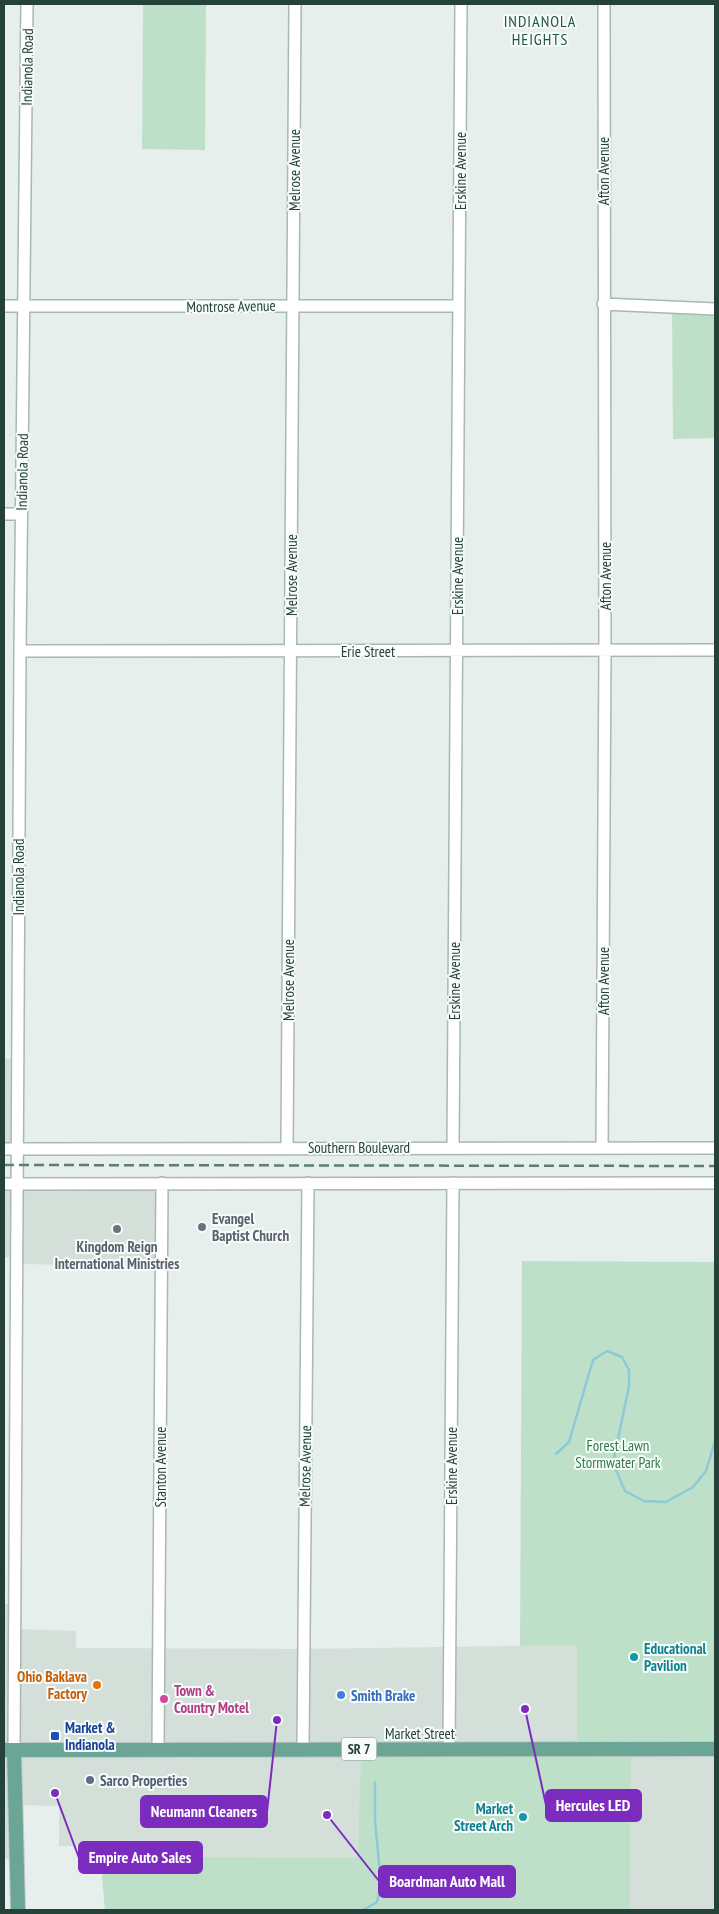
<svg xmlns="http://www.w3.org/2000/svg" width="719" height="1914" font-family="'PT Sans Narrow',sans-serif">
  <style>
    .built { fill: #d4dfda }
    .green { fill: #bfe0c8 }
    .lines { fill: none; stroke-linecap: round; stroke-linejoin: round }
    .stream { stroke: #8ec9d4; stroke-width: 2.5 }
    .minor-casing { stroke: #a8b8b2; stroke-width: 14 }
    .major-casing { stroke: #c2cac8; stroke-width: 16 }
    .minor { stroke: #fff; stroke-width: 11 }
    .major { stroke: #6aa596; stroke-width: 14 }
    .rail { stroke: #5f7d75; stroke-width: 2.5; stroke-dasharray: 10 5; stroke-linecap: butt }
    .worship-dot { fill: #6b7280; stroke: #f7fbf9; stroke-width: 2 }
    .culture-dot { fill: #0f9aa8; stroke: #f7fbf9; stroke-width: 2 }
    .food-dot { fill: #e8710a; stroke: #f7fbf9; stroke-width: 2 }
    .shop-dot { fill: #3f7fe0; stroke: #f7fbf9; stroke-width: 2 }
    .hotel-dot { fill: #d1479c; stroke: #f7fbf9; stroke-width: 2 }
    .transit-dot { fill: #1a4fb4; stroke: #f7fbf9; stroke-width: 2 }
    .service-dot { fill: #5c6f8a; stroke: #f7fbf9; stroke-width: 2 }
    .labels { text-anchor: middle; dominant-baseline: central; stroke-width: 4; stroke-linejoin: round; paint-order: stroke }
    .shield { fill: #f7fbf9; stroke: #637a73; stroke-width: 1 }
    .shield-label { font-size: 14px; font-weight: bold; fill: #24423a }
    .street-label { font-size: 15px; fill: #24423a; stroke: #f7fbf9 }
    .worship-label { font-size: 15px; font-weight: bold; fill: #5b616d; stroke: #f7fbf9; text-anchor: start }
    .park-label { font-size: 15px; fill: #2d7a4b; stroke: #f7fbf9 }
    .culture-label { font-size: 15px; font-weight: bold; fill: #0d838f; stroke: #f7fbf9; text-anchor: start }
    .food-label { font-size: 15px; font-weight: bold; fill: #c56008; stroke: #f7fbf9; text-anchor: end }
    .hotel-label { font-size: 15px; font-weight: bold; fill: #b23c85; stroke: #f7fbf9; text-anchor: start }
    .shop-label { font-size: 15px; font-weight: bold; fill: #366cbe; stroke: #f7fbf9; text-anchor: start }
    .transit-label { font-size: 15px; font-weight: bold; fill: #164399; stroke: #f7fbf9; text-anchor: start }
    .service-label { font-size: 15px; font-weight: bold; fill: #4e5e75; stroke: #f7fbf9; text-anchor: start }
    .neighbourhood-label { font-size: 16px; letter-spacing: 1px; fill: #1f5548; stroke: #f7fbf9 }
    .leader { fill: none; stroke: #7b2cbf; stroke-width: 2 }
    .callout-dot { fill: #7b2cbf; stroke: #f7fbf9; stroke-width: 2 }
    .callout { fill: #7b2cbf; stroke: #7b2cbf; stroke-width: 2 }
    .callout-label { font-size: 16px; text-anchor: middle; font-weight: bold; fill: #fff }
  </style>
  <rect width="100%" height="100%" fill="#e6efeb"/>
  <!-- built -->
  <path class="built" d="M 4,1059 L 17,1059 L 16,1149 L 4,1149 Z
    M 162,1183 L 161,1266 L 16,1264 L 16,1257 L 4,1257 L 4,1184 Z
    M 4,1604 L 14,1604 L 14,1629 L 76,1631 L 76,1648 L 303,1649 L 577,1645 L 577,1749 L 361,1749 L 359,1858 L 100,1856 L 100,1846 L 59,1846 L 59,1806 L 17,1805 L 17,1860 L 4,1859 Z
    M 631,1749 L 715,1749 L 715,1910 L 630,1910 Z"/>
  <!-- green -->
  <path class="green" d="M 143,4 L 206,4 L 205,150 L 142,149 Z
    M 672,307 L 715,309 L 715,438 L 673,439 Z
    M 522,1261 L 715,1262 L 715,1749 L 631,1749 L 630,1910 L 105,1910 L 100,1856 L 358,1858 L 361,1749 L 577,1749 L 577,1645 L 520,1646 Z"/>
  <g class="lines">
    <!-- stream -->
    <path class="stream" d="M 556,1454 L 569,1442 L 593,1360 L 607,1351 L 622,1357 L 629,1370 L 629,1386 L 613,1463 L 625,1491 L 644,1501 L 666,1502 L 693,1487 L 706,1471 L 715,1441
      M 363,1910 L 377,1902 L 381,1885 L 375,1820 L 375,1782"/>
    <defs>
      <path id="minor" d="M 603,304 L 715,309
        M 4,306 L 459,306
        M 4,514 L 21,514
        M 20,651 L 715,650
        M 287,1147 L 295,4
        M 453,1148 L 461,4
        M 602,1148 L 605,650 L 604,4
        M 4,1149 L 715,1148
        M 4,1184 L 715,1183
        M 303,1749 L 308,1183
        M 449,1749 L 453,1183
        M 14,1750 L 20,651 L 27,4
        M 158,1750 L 162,1183"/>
      <path id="major" d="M 4,1750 L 715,1749
        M 14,1750 L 18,1910"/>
    </defs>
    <!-- minor casing -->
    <use href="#minor" class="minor-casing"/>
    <!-- major casing -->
    <use href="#major" class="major-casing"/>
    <!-- minor -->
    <use href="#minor" class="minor"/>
    <!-- major -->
    <use href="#major" class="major"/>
    <!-- rail -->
    <path class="rail" d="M 4,1165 L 715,1166"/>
  </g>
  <!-- markers -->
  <g class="worship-dot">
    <circle cx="202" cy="1227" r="5"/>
    <circle cx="117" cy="1229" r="5"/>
  </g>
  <g class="culture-dot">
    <circle cx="634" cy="1657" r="5"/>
    <circle cx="523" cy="1817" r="5"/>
  </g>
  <circle class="food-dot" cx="97" cy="1685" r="5"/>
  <circle class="shop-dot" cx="341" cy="1695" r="5"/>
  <circle class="hotel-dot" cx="164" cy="1699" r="5"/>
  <rect class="transit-dot" x="50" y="1731" width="10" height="10" rx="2.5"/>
  <circle class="service-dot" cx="90" cy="1780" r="5"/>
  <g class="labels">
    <!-- shield labels -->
    <rect class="shield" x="341.5" y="1737.5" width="35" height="23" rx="4"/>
    <g class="shield-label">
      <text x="359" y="1749">SR 7</text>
    </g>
    <!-- street labels -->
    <g class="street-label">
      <text transform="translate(27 67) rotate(-89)">Indianola Road</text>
      <text transform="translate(294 170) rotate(-90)">Melrose Avenue</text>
      <text transform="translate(460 171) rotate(-90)">Erskine Avenue</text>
      <text transform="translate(603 171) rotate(-90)">Afton Avenue</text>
      <text transform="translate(231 306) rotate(-1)">Montrose Avenue</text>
      <text transform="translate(22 472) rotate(-89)">Indianola Road</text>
      <text transform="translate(291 575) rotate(-90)">Melrose Avenue</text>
      <text transform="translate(457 576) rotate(-90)">Erskine Avenue</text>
      <text transform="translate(605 576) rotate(-90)">Afton Avenue</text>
      <text x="368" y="651">Erie Street</text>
      <text transform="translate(18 877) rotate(-90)">Indianola Road</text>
      <text transform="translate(288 980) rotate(-90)">Melrose Avenue</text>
      <text transform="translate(454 981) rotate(-90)">Erskine Avenue</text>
      <text transform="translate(603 981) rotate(-90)">Afton Avenue</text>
      <text x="359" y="1147">Southern Boulevard</text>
      <text transform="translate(305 1466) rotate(-89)">Melrose Avenue</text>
      <text transform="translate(451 1466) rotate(-90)">Erskine Avenue</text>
      <text transform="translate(160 1467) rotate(-90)">Stanton Avenue</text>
      <text x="420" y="1733">Market Street</text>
    </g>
    <!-- worship labels -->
    <g class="worship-label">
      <text x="212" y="1218">Evangel<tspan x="212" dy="17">Baptist Church</tspan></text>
      <text x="117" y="1246" text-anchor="middle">Kingdom Reign<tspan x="117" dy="17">International Ministries</tspan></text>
    </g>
    <!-- park labels -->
    <g class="park-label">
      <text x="618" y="1445">Forest Lawn<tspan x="618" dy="17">Stormwater Park</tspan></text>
    </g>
    <!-- culture labels -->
    <g class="culture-label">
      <text x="644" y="1648">Educational<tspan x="644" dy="17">Pavilion</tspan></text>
      <text x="513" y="1808" text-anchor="end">Market<tspan x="513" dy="17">Street Arch</tspan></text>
    </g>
    <!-- food labels -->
    <g class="food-label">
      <text x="87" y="1676">Ohio Baklava<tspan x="87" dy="17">Factory</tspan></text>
    </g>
    <!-- hotel labels -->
    <g class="hotel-label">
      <text x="174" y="1690">Town &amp;<tspan x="174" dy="17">Country Motel</tspan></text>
    </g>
    <!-- shop labels -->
    <g class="shop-label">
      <text x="351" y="1695">Smith Brake</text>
    </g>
    <!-- transit labels -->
    <g class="transit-label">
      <text x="65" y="1727">Market &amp;<tspan x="65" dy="17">Indianola</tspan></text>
    </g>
    <!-- service labels -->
    <g class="service-label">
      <text x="100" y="1780">Sarco Properties</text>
    </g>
    <!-- neighbourhood labels -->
    <g class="neighbourhood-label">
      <text x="540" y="21">INDIANOLA<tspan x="540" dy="18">HEIGHTS</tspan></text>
    </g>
  </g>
  <!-- callouts -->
  <path class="leader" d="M525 1709L546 1805M277 1720L267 1812M55 1793L79 1858M327 1815L379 1881"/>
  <g class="callout-dot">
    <circle cx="525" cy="1709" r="5"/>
    <circle cx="277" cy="1720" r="5"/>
    <circle cx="55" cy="1793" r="5"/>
    <circle cx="327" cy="1815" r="5"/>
  </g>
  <g class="callout">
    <rect x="546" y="1790" width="95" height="31" rx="5"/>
    <rect x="141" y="1796" width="126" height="31" rx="5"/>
    <rect x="79" y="1842" width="123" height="31" rx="5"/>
    <rect x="379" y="1866" width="136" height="31" rx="5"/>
  </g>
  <g class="callout-label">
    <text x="593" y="1811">Hercules LED</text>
    <text x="204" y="1817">Neumann Cleaners</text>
    <text x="140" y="1863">Empire Auto Sales</text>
    <text x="447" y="1887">Boardman Auto Mall</text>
  </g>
  <!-- border -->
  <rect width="719" height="1914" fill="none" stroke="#24423a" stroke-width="10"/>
</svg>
